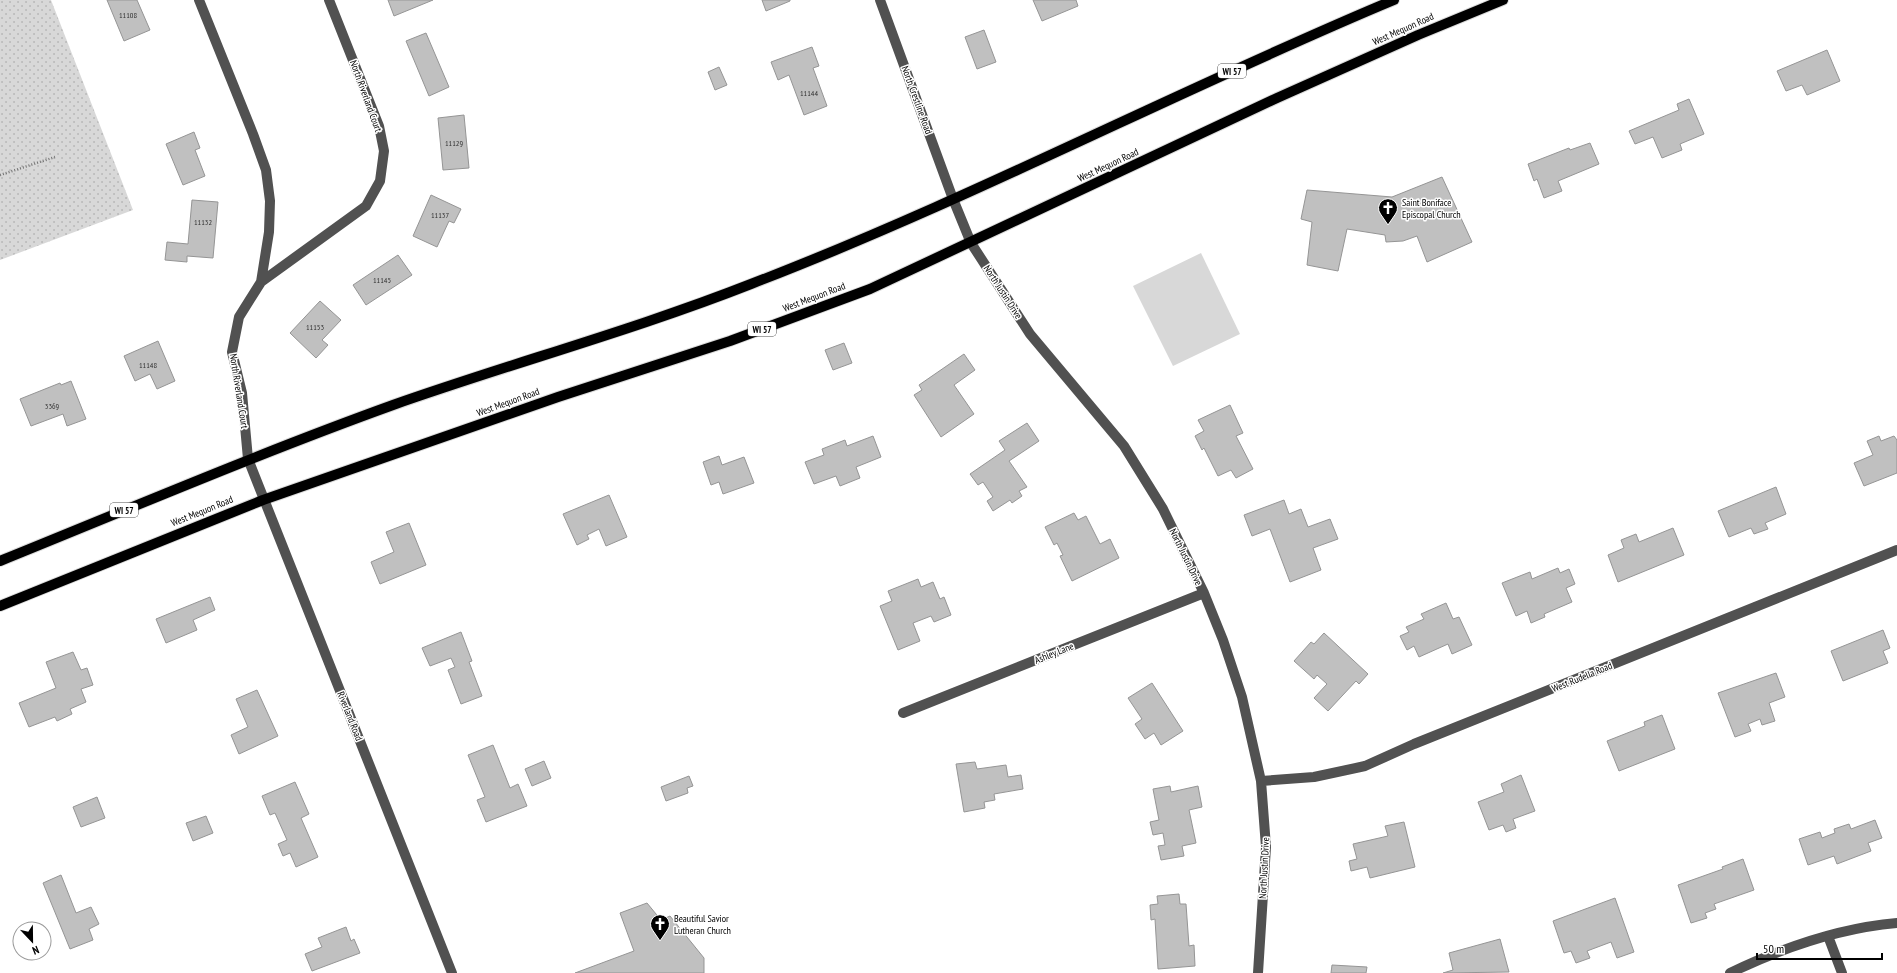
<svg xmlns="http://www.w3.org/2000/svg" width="1897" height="973" font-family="'PT Sans Narrow',sans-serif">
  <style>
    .grass { fill: url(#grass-dots) }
    .park { fill: #d8d8d8 }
    .building { fill: #c0c0c0; stroke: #959595 }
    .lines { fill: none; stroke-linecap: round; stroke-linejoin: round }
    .major-casing { stroke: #dbdbdb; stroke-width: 12 }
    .path { stroke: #737373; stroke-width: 2.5; stroke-dasharray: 1 2; stroke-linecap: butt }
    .minor { stroke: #515151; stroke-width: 10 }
    .major { stroke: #000; stroke-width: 10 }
    .labels { text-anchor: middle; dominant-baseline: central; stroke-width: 3; stroke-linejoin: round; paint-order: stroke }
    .number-label { font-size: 8px; fill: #303030 }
    .shield { fill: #fff; stroke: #4c4c4c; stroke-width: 1 }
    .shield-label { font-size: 9px; font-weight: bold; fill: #000 }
    .street-label { font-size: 10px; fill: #000; stroke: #fff }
    .poi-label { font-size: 10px; fill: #000; stroke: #fff; text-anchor: start }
  </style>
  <defs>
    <pattern id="grass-dots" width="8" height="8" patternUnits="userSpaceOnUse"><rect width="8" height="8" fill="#d8d8d8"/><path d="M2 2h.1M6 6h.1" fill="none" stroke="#b8b8b8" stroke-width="1.8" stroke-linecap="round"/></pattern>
  </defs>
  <rect width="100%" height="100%" fill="#fff"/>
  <!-- grass -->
  <path class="grass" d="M 0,0 L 51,0 L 133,210 L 0,260 Z"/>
  <!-- park -->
  <path class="park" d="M 1201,253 L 1240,334 L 1173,366 L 1133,286 Z"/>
  <!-- building -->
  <path class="building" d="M 107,0 L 137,0 L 150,30 L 124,41 Z
    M 388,0 L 433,0 L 394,16 Z
    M 762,0 L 790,0 L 790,1 L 766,11 Z
    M 1033,0 L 1076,0 L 1078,6 L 1042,21 Z
    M 984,30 L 996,62 L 977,69 L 965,37 Z
    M 426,33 L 449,87 L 429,96 L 406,41 Z
    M 812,47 L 819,66 L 813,68 L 827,106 L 804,115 L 789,75 L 778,80 L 771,62 Z
    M 1827,50 L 1840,81 L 1807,95 L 1802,85 L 1786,91 L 1777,71 Z
    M 719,67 L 727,85 L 715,90 L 708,72 Z
    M 1689,99 L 1704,134 L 1680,144 L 1682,150 L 1662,158 L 1653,137 L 1635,144 L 1629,131 L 1679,110 L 1677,104 Z
    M 464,115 L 469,168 L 443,170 L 438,118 Z
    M 194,132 L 200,148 L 195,150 L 205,176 L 183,185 L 166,144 Z
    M 1590,143 L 1599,164 L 1558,181 L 1562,191 L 1544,198 L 1537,179 L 1534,181 L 1528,164 L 1569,148 L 1570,150 Z
    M 1442,177 L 1472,242 L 1427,262 L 1417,236 L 1403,241 L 1386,242 L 1385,235 L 1347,229 L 1338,271 L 1307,265 L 1312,222 L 1301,219 L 1307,190 L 1392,197 Z
    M 431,195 L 461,209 L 454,223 L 449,221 L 437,247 L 413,236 Z
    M 192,200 L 218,202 L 213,258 L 187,256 L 187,262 L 165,260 L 167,242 L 188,244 Z
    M 398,255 L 412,275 L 366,305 L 353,285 Z
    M 320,301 L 341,320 L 322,340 L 328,345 L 316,358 L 290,333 Z
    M 158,341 L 175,381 L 157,389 L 150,374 L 135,381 L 124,356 Z
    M 844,343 L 852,363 L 833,370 L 825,350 Z
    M 964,354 L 975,370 L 954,385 L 974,414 L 941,437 L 914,395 L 922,390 L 919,385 Z
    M 71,381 L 86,419 L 67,426 L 63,414 L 31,426 L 20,399 L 60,383 L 61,385 Z
    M 1230,405 L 1243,433 L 1236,436 L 1253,469 L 1236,478 L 1231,470 L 1218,476 L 1204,448 L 1202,450 L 1195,436 L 1204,431 L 1198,420 Z
    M 1027,423 L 1039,441 L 1009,461 L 1027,487 L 1019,491 L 1022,496 L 1012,503 L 1010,500 L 993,511 L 987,501 L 993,497 L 983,482 L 978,485 L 970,474 L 1005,450 L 999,441 Z
    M 873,436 L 881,457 L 856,467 L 860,478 L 840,486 L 836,476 L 814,484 L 805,462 L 824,455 L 822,449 L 845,440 L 847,446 Z
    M 1879,436 L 1881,441 L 1894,436 L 1897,440 L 1897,473 L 1864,486 L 1854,463 L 1873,455 L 1867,441 Z
    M 719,456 L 722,465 L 744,457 L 754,483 L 723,494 L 719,482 L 711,485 L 703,462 Z
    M 1776,487 L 1786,514 L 1765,523 L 1768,529 L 1754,534 L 1751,528 L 1729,537 L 1718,511 Z
    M 609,495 L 627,537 L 606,546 L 599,529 L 587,535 L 589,539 L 577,545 L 563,514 Z
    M 1284,500 L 1289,514 L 1301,509 L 1308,527 L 1330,519 L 1338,539 L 1313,548 L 1321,570 L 1290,582 L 1270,529 L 1252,536 L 1244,515 Z
    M 1074,513 L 1078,520 L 1086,516 L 1100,544 L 1110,539 L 1119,558 L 1072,581 L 1060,556 L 1063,555 L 1057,543 L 1054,545 L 1045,527 Z
    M 409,523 L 426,565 L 380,584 L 371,562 L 394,552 L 386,532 Z
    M 1673,528 L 1684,555 L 1618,582 L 1608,555 L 1624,548 L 1621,540 L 1636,534 L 1639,542 Z
    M 1558,568 L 1560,573 L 1569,569 L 1575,584 L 1566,588 L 1572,602 L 1544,614 L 1545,617 L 1531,623 L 1527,611 L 1516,616 L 1502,583 L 1530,572 L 1532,579 Z
    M 918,579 L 921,587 L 933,582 L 940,599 L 944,597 L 951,615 L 934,622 L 931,616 L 913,623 L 920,641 L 898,650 L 880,606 L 892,601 L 888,591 Z
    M 210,597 L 215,610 L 193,620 L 197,630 L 166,643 L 156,619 Z
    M 1446,603 L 1453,619 L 1459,617 L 1472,645 L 1452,654 L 1448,644 L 1419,657 L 1414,646 L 1407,650 L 1400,636 L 1409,632 L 1406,627 L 1424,619 L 1421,614 Z
    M 1883,630 L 1890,648 L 1883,651 L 1888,663 L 1843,681 L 1831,651 Z
    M 461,632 L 472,661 L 469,662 L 482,696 L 461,704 L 448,670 L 455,667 L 451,658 L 430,666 L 422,648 Z
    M 1324,633 L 1368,674 L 1359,684 L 1356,681 L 1328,711 L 1314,698 L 1327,684 L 1317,675 L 1314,679 L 1294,661 L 1311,642 L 1314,644 Z
    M 73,652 L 81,670 L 87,668 L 93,685 L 81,689 L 86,702 L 70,709 L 72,714 L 57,721 L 55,717 L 29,727 L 19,703 L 56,688 L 46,662 Z
    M 1776,673 L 1785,697 L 1769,703 L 1775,721 L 1762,725 L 1760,719 L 1748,724 L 1751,731 L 1735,737 L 1718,693 Z
    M 1152,683 L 1183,731 L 1161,745 L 1154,733 L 1145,739 L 1135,724 L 1142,719 L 1128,698 Z
    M 257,690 L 278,736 L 239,754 L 231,735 L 248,727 L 236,699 Z
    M 1662,715 L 1675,749 L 1619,771 L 1607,741 L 1645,726 L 1644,722 Z
    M 493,745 L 510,788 L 518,784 L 527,806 L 486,822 L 477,800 L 485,797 L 468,755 Z
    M 544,761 L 551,778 L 532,786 L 525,769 Z
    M 975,762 L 977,769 L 1006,765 L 1008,777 L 1021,775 L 1023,789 L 994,794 L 995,800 L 984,802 L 985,808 L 964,812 L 956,764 Z
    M 1521,775 L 1535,811 L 1513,819 L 1516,828 L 1506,832 L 1503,825 L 1489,830 L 1478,802 L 1504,792 L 1501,784 Z
    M 689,776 L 693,786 L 687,788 L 688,793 L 666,801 L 661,787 Z
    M 295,782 L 309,814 L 301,818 L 318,857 L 296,867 L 290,853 L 283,856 L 278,844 L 287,840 L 275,813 L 270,815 L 262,796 Z
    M 1170,786 L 1171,792 L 1198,786 L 1202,807 L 1189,810 L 1196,843 L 1182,846 L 1184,856 L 1161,860 L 1158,846 L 1165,845 L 1163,833 L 1153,835 L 1150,822 L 1159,820 L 1153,789 Z
    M 97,797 L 105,818 L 81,827 L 73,807 Z
    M 206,816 L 213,833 L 193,841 L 186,823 Z
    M 1875,820 L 1882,838 L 1868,843 L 1871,851 L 1837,864 L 1834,856 L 1808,865 L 1799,839 L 1820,832 L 1822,838 L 1835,833 L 1834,829 L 1849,824 L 1851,829 Z
    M 1404,822 L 1415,867 L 1370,878 L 1367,867 L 1351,871 L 1349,861 L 1357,859 L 1353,844 L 1388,836 L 1385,826 Z
    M 1743,859 L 1754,890 L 1714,904 L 1716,909 L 1705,913 L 1707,918 L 1691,923 L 1678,885 L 1723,869 L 1722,867 Z
    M 61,875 L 76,913 L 91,907 L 99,924 L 89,929 L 93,940 L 70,949 L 43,883 Z
    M 1179,894 L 1180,904 L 1186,904 L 1189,946 L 1194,945 L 1195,966 L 1158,969 L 1155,919 L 1151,920 L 1150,905 L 1158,904 L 1157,896 Z
    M 1615,898 L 1634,952 L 1617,958 L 1611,942 L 1587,951 L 1590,958 L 1576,963 L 1571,951 L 1564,953 L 1553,921 Z
    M 647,903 L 661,920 L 670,916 L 704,958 L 704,973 L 575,973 L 634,951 L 620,913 Z
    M 346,927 L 351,941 L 354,939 L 360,953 L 312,971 L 305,954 L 322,947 L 318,938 Z
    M 1500,939 L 1509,972 L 1443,973 L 1453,970 L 1449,953 Z
    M 1332,965 L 1367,967 L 1366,973 L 1331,973 Z"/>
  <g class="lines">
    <defs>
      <path id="major" d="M 0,561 C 131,508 260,453 393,405 C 512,363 634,330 751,284 C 970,200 1178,90 1394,0
        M 0,606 L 263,500 L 558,397 L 730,341 L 870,289 L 1277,98 L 1418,35 L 1503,0"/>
    </defs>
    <!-- major casing -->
    <use href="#major" class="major-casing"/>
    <!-- path -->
    <path class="path" d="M 0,175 L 55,157"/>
    <!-- minor -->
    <path class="minor" d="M 199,0 L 253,134 L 266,170 L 270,201 L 269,232 L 261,282 L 366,206 L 380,181 L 384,151 L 379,126 L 329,0
      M 880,0 L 953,199 L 971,243 L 1030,334 L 1124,446 L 1163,509 L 1204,593 L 1223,640 L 1242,697 L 1261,781 L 1266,847 L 1258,973
      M 261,282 L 239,317 L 232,352 L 242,393 L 248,459 L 452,973
      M 903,713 L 1204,593
      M 1261,781 L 1314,777 L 1365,766 L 1414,744 L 1897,550
      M 1828,936 L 1842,973
      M 1730,973 C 1782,948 1839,928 1897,923"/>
    <!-- major -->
    <use href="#major" class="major"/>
  </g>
  <!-- icons -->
  <defs>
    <symbol id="church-pin" viewBox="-11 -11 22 30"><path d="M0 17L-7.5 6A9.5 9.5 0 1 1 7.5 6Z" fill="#000" stroke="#fff"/><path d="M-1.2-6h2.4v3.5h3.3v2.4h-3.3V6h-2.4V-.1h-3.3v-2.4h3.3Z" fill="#fff"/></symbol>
  </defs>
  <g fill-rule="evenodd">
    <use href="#church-pin" x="1377" y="197" width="22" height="30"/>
    <use href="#church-pin" x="649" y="913" width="22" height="30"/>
  </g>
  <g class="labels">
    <!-- number labels -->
    <g class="number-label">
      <text x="128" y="15">11108</text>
      <text x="809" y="93">11144</text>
      <text x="454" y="143">11129</text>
      <text x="440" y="215">11137</text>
      <text x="203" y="222">11132</text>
      <text x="382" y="280">11145</text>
      <text x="315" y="327">11153</text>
      <text x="148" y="365">11148</text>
      <text x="52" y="406">3369</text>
    </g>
    <!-- shield labels -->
    <g class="shield">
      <rect x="1218" y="64" width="28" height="14" rx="3"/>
      <rect x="748" y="322" width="28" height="14" rx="3"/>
      <rect x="110" y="503" width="28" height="14" rx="3"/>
    </g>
    <g class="shield-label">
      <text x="1232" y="71">WI 57</text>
      <text x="762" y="329">WI 57</text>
      <text x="124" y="510">WI 57</text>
    </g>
    <!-- street labels -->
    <g class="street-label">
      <text transform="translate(1403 29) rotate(-24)">West Mequon Road</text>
      <text transform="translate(366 96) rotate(70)">North Riverland Court</text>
      <text transform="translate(917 100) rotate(70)">North Crestline Road</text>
      <text transform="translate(1108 165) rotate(-25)">West Mequon Road</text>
      <text transform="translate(1003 292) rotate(57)">North Justin Drive</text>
      <text transform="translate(814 297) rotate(-21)">West Mequon Road</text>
      <text transform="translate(239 391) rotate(81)">North Riverland Court</text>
      <text transform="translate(508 402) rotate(-20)">West Mequon Road</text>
      <text transform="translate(202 511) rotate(-22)">West Mequon Road</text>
      <text transform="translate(1186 557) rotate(64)">North Justin Drive</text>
      <text transform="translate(1054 653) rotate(-22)">Ashley Lane</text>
      <text transform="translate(1582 677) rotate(-22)">West Rudella Road</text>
      <text transform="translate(350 716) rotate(68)">Riverland Road</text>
      <text transform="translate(1264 868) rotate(-87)">North Justin Drive</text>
    </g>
    <!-- poi labels -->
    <g class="poi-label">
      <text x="1402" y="202">Saint Boniface<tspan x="1402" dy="12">Episcopal Church</tspan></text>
      <text x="674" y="918">Beautiful Savior<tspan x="674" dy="12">Lutheran Church</tspan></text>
    </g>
  </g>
  <!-- north arrow -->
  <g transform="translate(32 941) rotate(158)"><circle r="19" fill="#ffffff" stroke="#999999"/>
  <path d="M0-3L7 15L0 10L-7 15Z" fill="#000000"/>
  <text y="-6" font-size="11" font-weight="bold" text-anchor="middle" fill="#000000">N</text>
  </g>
  <!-- scale -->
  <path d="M1757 953v6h125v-6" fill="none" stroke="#000000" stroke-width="2"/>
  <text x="1763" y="953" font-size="12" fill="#000000" stroke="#ffffff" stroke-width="3" paint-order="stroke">50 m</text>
</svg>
